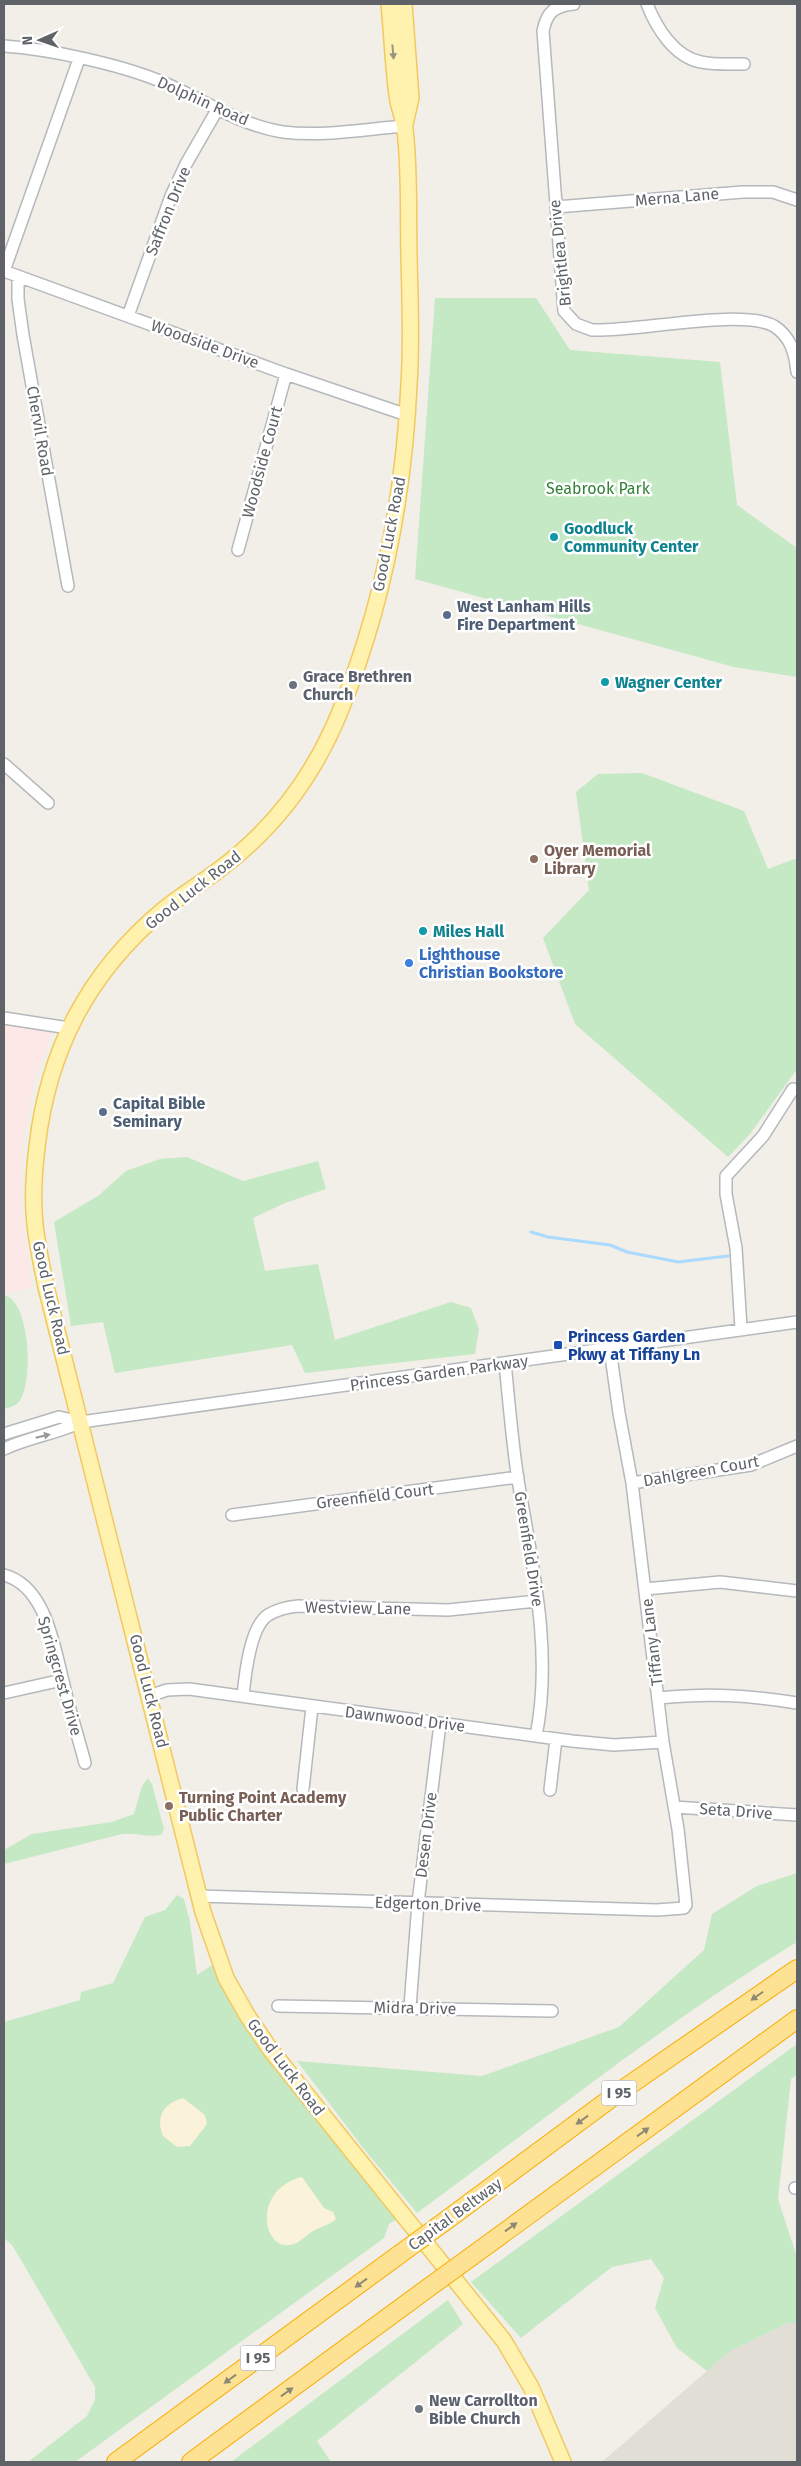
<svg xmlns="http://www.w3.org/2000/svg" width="801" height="2466" font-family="'Fira Sans',sans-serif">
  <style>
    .education { fill: #e1ded6 }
    .medical { fill: #fce8e6 }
    .green { fill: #c5e8c5 }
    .sand { fill: #fbf3d9 }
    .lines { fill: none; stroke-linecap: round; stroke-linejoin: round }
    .stream { stroke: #aadaff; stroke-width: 3 }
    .minor-casing { stroke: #b5b8bc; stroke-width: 14 }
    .major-casing { stroke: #f2c960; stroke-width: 18 }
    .highway-casing { stroke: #f9ab00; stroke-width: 20 }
    .minor { stroke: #fff; stroke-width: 11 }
    .major { stroke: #fff2af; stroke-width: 15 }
    .highway { stroke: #fde293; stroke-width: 18 }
    .highway-bridge-casing { stroke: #f9ab00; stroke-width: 20; stroke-linecap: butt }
    .highway-bridge { stroke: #fde293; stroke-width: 18 }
    .oneway { fill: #979581 }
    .oneway2 { fill: #979a9d }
    .oneway3 { fill: #8e8975 }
    .culture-dot { fill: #0f9aa8; stroke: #fff; stroke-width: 2 }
    .service-dot { fill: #5c6f8a; stroke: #fff; stroke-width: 2 }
    .worship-dot { fill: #6b7280; stroke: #fff; stroke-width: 2 }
    .education-dot { fill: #8d6e63; stroke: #fff; stroke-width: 2 }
    .shop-dot { fill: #3f7fe0; stroke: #fff; stroke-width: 2 }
    .transit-dot { fill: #1a4fb4; stroke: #fff; stroke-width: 2 }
    .labels { text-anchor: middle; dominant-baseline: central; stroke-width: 5; stroke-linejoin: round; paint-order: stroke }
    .shield { fill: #fff; stroke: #8f9295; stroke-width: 1 }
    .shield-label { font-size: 15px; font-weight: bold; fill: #5f6368 }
    .street-label { font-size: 16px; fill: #5f6368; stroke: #fff }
    .park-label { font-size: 16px; fill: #348238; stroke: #fff }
    .culture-label { font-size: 16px; font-weight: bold; fill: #0d838f; stroke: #fff; text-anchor: start }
    .service-label { font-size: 16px; font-weight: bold; fill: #4e5e75; stroke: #fff; text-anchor: start }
    .worship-label { font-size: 16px; font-weight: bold; fill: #5b616d; stroke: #fff; text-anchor: start }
    .education-label { font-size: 16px; font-weight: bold; fill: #785e54; stroke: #fff; text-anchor: start }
    .shop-label { font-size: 16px; font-weight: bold; fill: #366cbe; stroke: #fff; text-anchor: start }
    .transit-label { font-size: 16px; font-weight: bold; fill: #164399; stroke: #fff; text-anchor: start }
  </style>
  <rect width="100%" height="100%" fill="#f1efe8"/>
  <!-- education -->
  <path class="education" d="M 790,2322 L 797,2325 L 797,2462 L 602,2462 L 730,2351 Z"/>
  <!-- medical -->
  <path class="medical" d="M 4,1019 L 55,1025 L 33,1085 L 22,1150 L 21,1204 L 32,1288 L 4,1293 Z"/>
  <!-- green -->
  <path class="green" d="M 435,298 L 536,298 L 570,350 L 720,362 L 737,505 L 797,548 L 797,677 L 734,667 L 415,579 Z
    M 642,773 L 744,811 L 768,869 L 797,858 L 797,1069 L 750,1134 L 728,1157 L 575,1024 L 543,938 L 589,890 L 576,792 L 598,774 Z
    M 187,1157 L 243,1181 L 318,1161 L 326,1189 L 285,1203 L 253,1218 L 265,1271 L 318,1264 L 335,1340 L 451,1302 L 471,1308 L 479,1329 L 475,1354 L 305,1373 L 292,1345 L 115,1373 L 103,1322 L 71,1326 L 54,1222 L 98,1196 L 126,1171 L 160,1159 Z
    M 4,1295 C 31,1301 34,1386 18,1403 C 15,1406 8,1408 4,1409 Z
    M 148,1778 L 152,1784 L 164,1829 L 162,1834 C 151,1839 135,1832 122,1834 L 4,1864 L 4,1850 L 32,1834 L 112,1822 L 134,1814 L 142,1786 Z
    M 797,1873 L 797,1942 C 664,2023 543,2121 417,2213 L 364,2149 L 297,2061 L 482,2076 L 619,2027 L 704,1950 L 712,1914 L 757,1886 Z
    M 177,1895 L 184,1899 L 190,1922 L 197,1975 L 220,1960 L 226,1978 L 403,2215 L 389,2224 L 384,2238 L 75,2462 L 28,2462 L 87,2416 L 95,2400 L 95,2387 L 31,2277 L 12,2245 L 4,2238 L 4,2022 L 80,2000 L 81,1992 L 113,1983 L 145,1917 L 165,1910 Z
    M 797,2044 L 797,2075 L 791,2079 L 778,2199 L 797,2257 L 797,2325 L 790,2322 L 730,2351 L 707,2371 L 677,2348 L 655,2308 L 664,2278 L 651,2259 L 612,2267 L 521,2338 L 471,2282 Z
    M 448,2300 L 463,2324 L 317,2441 L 331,2462 L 231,2462 Z"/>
  <!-- sand -->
  <path class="sand" d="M 183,2098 L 205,2115 L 207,2124 L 190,2146 L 177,2147 L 163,2136 C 155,2117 164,2103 183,2098 Z
    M 302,2177 L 324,2208 L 333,2212 L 336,2219 C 331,2224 320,2227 313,2231 C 307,2235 300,2242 294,2244 C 263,2255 250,2190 302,2177 Z"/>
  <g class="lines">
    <!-- stream -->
    <path class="stream" d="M 531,1232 L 548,1237 L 610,1245 L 627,1252 L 678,1262 L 728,1256"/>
    <defs>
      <path id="minor" d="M 574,4 C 555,6 547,11 543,31 L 564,311 L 576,324 L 592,330 C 635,332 742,308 774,326 C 791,337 795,353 797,372
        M 647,4 C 656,27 674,57 701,62 C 714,65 730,64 744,64
        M 4,46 C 49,49 118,64 160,81 C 201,98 238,125 283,132 C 322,137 365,129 405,126
        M 556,207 L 743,192 L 773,192 L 797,200
        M 4,271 L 286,374 L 407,415
        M 4,271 L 79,59
        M 18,276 L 18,299 L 23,335 L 68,586
        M 128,316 L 171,196 L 186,164 L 217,110
        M 238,550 L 286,374
        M 4,764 L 48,803
        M 4,1018 L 69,1028
        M 741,1328 L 736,1248 L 726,1194 L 726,1176 L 763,1136 L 793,1089
        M 505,1363 C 509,1402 512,1441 518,1480 C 532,1563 553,1652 536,1736
        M 4,1434 L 59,1417 L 81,1422
        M 4,1449 C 29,1437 56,1434 81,1422 L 797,1322
        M 632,1483 L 751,1465 L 797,1446
        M 232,1515 L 518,1477
        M 4,1575 C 46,1586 54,1647 63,1681 C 69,1709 78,1736 85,1763
        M 645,1589 L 720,1582 L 797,1591
        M 4,1693 L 62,1680
        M 149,1696 L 167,1690 L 189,1689 L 572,1741 L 614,1745 L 663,1742
        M 243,1696 C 245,1675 250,1627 268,1615 C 278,1609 287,1607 298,1606 L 448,1610 L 537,1601
        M 659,1698 C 710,1693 747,1695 797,1703
        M 303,1789 L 312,1707
        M 550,1790 L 556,1739
        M 674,1807 L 797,1815
        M 199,1896 L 657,1910 L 684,1908 L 686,1905 L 678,1829 L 663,1742 L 632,1483 L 619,1413 L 610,1349
        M 278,2006 L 552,2011
        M 410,2007 L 418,1903 L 440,1724
        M 795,2188 L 797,2188"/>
      <path id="major" d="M 389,4 C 392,34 393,65 397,95 C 398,107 404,118 405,130 C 410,171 408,215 409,257 C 410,299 412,342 409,384 C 404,496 382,610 339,714 C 313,777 275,828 220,869 C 202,883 181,895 163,910 C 88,973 48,1050 37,1147 C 34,1172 32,1199 35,1224 C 37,1245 42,1266 46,1287 L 203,1912 L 226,1978 L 247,2015 L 270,2049 L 504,2341 L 531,2387 L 563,2462
        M 404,4 L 411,98 L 405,124"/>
      <path id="highway" d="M 444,2222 L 618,2093 L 797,1969
        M 472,2256 L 797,2019
        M 116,2462 L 400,2254
        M 191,2462 L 428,2288"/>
    </defs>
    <!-- minor casing -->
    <use href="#minor" class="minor-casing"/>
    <!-- major casing -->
    <use href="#major" class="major-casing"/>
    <!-- highway casing -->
    <use href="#highway" class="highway-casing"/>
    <!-- minor -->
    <use href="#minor" class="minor"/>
    <!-- major -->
    <use href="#major" class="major"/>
    <!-- highway -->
    <use href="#highway" class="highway"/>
    <defs>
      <path id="highway-bridge" d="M 400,2254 L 444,2222
        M 428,2288 L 472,2256"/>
    </defs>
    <!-- highway-bridge casing -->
    <use href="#highway-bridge" class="highway-bridge-casing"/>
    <!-- highway-bridge -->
    <use href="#highway-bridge" class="highway-bridge"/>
  </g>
  <!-- one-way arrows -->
  <defs><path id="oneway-solid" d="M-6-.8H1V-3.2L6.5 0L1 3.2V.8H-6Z" transform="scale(1.25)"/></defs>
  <use class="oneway" href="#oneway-solid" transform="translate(393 52) rotate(85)"/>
  <use class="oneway2" href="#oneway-solid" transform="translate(43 1436) rotate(-13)"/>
  <g class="oneway3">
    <use href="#oneway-solid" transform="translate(757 1996) rotate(145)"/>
    <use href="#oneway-solid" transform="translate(582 2120) rotate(144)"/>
    <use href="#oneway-solid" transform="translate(643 2132) rotate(-36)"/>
    <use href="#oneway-solid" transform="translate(511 2227) rotate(-36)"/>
    <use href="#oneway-solid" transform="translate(361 2283) rotate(144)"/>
    <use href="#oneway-solid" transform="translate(230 2379) rotate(144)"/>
    <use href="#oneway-solid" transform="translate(287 2392) rotate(-36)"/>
  </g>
  <!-- markers -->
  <g class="culture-dot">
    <circle cx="554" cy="537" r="5"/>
    <circle cx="605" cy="682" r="5"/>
    <circle cx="423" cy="931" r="5"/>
  </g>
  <g class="service-dot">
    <circle cx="447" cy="615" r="5"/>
    <circle cx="103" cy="1112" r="5"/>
  </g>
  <g class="worship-dot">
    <circle cx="293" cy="685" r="5"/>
    <circle cx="419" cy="2409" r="5"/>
  </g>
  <g class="education-dot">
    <circle cx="534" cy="859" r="5"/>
    <circle cx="169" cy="1806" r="5"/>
  </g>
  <circle class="shop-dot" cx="409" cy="963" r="5"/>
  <rect class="transit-dot" x="553" y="1340" width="10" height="10" rx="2.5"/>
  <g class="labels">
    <!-- shield labels -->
    <g class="shield">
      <rect x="601.5" y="2080.5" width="35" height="25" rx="4"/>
      <rect x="240.5" y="2345.5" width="35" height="25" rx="4"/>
    </g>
    <g class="shield-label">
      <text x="619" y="2093">I 95</text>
      <text x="258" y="2358">I 95</text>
    </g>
    <!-- street labels -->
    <g class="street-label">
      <text transform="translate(203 101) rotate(24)">Dolphin Road</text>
      <text transform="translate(677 197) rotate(-5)">Merna Lane</text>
      <text transform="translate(168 211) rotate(-68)">Saffron Drive</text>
      <text transform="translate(560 253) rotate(-96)">Brightlea Drive</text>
      <text transform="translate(205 344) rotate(20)">Woodside Drive</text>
      <text transform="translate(40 431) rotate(80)">Chervil Road</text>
      <text transform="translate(262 462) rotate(-75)">Woodside Court</text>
      <text transform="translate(389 534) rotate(-79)">Good Luck Road</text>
      <text transform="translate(193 890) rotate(-38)">Good Luck Road</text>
      <text transform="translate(51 1298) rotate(77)">Good Luck Road</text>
      <text transform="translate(439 1373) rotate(-8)">Princess Garden Parkway</text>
      <text transform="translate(701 1471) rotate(-10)">Dahlgreen Court</text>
      <text transform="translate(375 1496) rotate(-7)">Greenfield Court</text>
      <text transform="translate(529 1549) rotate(81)">Greenfield Drive</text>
      <text transform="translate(358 1608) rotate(1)">Westview Lane</text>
      <text transform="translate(652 1642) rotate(-97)">Tiffany Lane</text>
      <text transform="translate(60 1676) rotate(74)">Springcrest Drive</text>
      <text transform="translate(149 1691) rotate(76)">Good Luck Road</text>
      <text transform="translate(405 1719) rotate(7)">Dawnwood Drive</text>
      <text transform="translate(736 1811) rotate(4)">Seta Drive</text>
      <text transform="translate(426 1835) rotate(-83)">Desen Drive</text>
      <text transform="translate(428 1904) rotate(2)">Edgerton Drive</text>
      <text transform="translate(415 2008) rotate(1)">Midra Drive</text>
      <text transform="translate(286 2067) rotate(53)">Good Luck Road</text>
      <text transform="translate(455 2214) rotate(-36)">Capital Beltway</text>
    </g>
    <!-- park labels -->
    <g class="park-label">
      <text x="598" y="488">Seabrook Park</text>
    </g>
    <!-- culture labels -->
    <g class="culture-label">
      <text x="564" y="528">Goodluck<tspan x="564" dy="18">Community Center</tspan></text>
      <text x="615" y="682">Wagner Center</text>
      <text x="433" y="931">Miles Hall</text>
    </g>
    <!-- service labels -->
    <g class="service-label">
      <text x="457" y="606">West Lanham Hills<tspan x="457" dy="18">Fire Department</tspan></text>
      <text x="113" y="1103">Capital Bible<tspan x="113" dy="18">Seminary</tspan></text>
    </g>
    <!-- worship labels -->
    <g class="worship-label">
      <text x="303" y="676">Grace Brethren<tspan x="303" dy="18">Church</tspan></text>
      <text x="429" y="2400">New Carrollton<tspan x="429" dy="18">Bible Church</tspan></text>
    </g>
    <!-- education labels -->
    <g class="education-label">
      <text x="544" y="850">Oyer Memorial<tspan x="544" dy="18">Library</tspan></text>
      <text x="179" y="1797">Turning Point Academy<tspan x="179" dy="18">Public Charter</tspan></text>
    </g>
    <!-- shop labels -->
    <g class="shop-label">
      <text x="419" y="954">Lighthouse<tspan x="419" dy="18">Christian Bookstore</tspan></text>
    </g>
    <!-- transit labels -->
    <g class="transit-label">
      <text x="568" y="1336">Princess Garden<tspan x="568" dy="18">Pkwy at Tiffany Ln</tspan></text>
    </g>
  </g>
  <!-- border -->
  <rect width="801" height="2466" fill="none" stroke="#5f6368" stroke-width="10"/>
  <!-- north arrow -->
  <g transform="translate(40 40) rotate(268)" stroke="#ffffff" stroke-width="4" paint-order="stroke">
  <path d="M0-4L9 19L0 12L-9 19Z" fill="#5f6368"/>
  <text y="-8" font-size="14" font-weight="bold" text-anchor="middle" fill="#5f6368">N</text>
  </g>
</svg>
